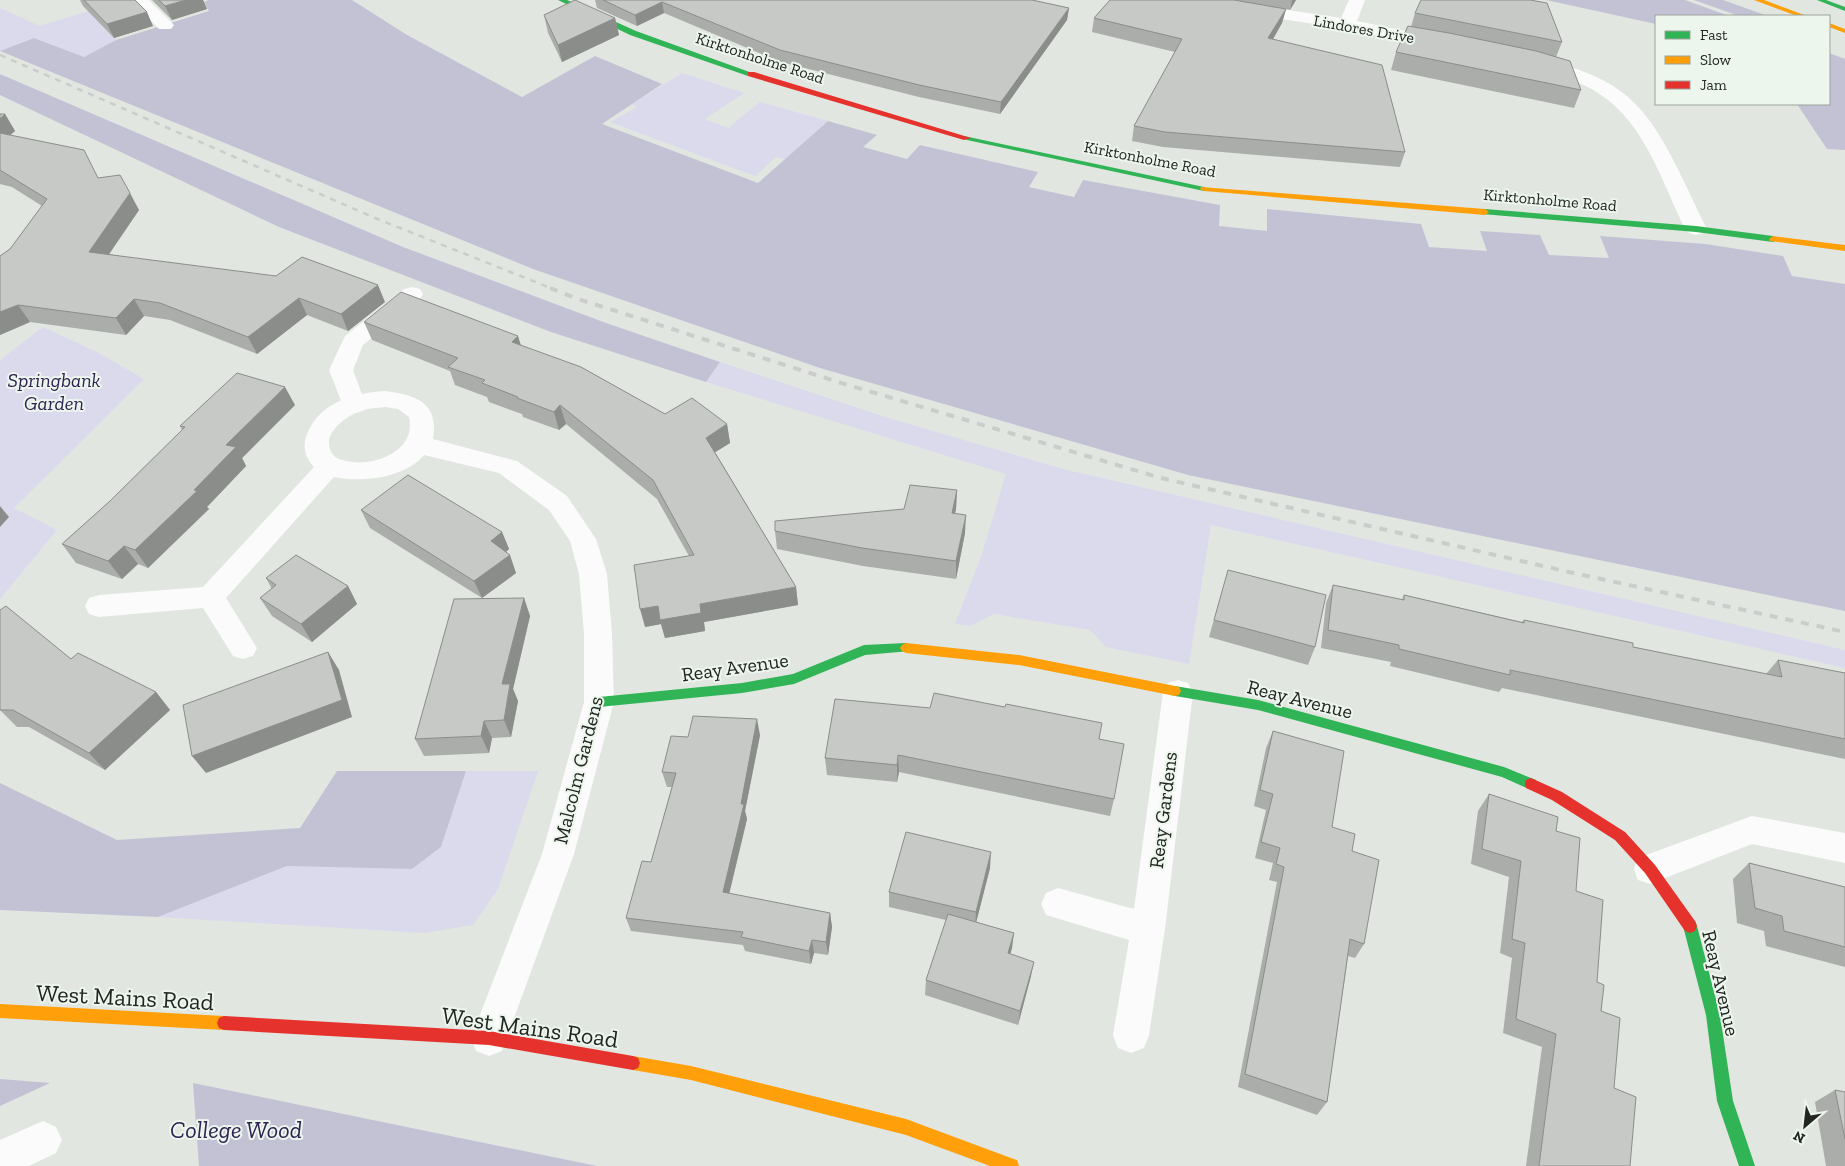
<svg xmlns="http://www.w3.org/2000/svg" width="1845" height="1166" font-family="'Zilla Slab',serif">
  <style>
    .green { fill: #dbdaed }
    .forest { fill: #c3c2d4 }
    .lines { fill: none; stroke-linecap: round; stroke-linejoin: round }
    .lane { fill: #fafbfa; fill-rule: evenodd }
    .street { fill: #fafbfa; fill-rule: evenodd }
    .fast { fill: #30b455; fill-rule: evenodd }
    .slow { fill: #ff9f0a; fill-rule: evenodd }
    .jam { fill: #e5322d; fill-rule: evenodd }
    .rail-far1 { stroke: #cbcccb; stroke-width: 2.5; stroke-dasharray: 6 6; stroke-linecap: butt }
    .rail { stroke: #cbcccb; stroke-width: 4; stroke-dasharray: 8 8; stroke-linecap: butt }
    .wall { fill: #aaadaa }
    .shaded-wall { fill: #8b8d8b }
    .building { fill: #c6c9c6; stroke: #8b8d8b }
    .labels { text-anchor: middle; dominant-baseline: central; stroke-width: 4; stroke-linejoin: round; paint-order: stroke }
    .far-street-label { font-size: 16px; fill: #222522; stroke: #ecf6ed }
    .park-label { font-size: 20px; font-style: italic; fill: #2f2253; stroke: #ecf6ed }
    .street-label { font-size: 20px; fill: #222522; stroke: #ecf6ed }
    .near-street-label { font-size: 24px; fill: #222522; stroke: #ecf6ed }
    .near-park-label { font-size: 24px; font-style: italic; fill: #2f2253; stroke: #ecf6ed }
  </style>
  <rect width="100%" height="100%" fill="#e1e6e1"/>
  <!-- green -->
  <path class="green" d="M 0,8 L 40,26 L 88,11 L 116,40 L 84,57 L 34,38 L 0,51 Z
    M 682,73 L 744,93 L 705,119 L 728,128 L 760,102 L 828,121 L 785,159 L 776,157 L 755,176 L 610,122 L 637,107 L 632,104 Z
    M 43,327 L 97,352 L 144,379 L 14,508 L 57,530 L 0,599 L 0,360 Z
    M 720,362 L 885,417 L 1063,469 L 1845,650 L 1845,668 L 1211,525 L 1189,664 L 1106,647 L 1090,630 L 994,614 L 970,626 L 955,624 L 982,554 L 1006,474 L 706,382 Z
    M 466,771 L 538,771 L 498,889 L 473,925 L 424,933 L 158,917 L 287,866 L 412,869 L 441,847 Z"/>
  <!-- forest -->
  <path class="forest" d="M 209,0 L 352,0 L 407,35 L 522,97 L 595,56 L 662,84 L 602,124 L 758,183 L 828,121 L 877,135 L 863,147 L 907,159 L 920,145 L 1038,172 L 1029,187 L 1074,197 L 1083,180 L 1220,205 L 1219,226 L 1267,231 L 1267,209 L 1421,224 L 1429,247 L 1487,251 L 1480,231 L 1540,235 L 1549,255 L 1609,258 L 1600,236 L 1705,244 L 1783,256 L 1792,276 L 1845,284 L 1845,611 L 1188,475 L 820,368 L 533,269 L 0,51 L 34,38 L 84,57 L 116,40 L 209,11 L 204,2 Z
    M 1546,0 L 1685,0 L 1729,16 L 1656,16 L 1656,24 Z
    M 1694,0 L 1723,0 L 1768,16 L 1739,16 Z
    M 1829,53 L 1845,59 L 1845,150 L 1827,149 L 1797,104 L 1829,104 Z
    M 0,74 L 403,247 L 606,323 L 720,362 L 706,382 L 551,332 L 279,227 L 0,95 Z
    M 337,771 L 466,771 L 441,847 L 412,869 L 287,866 L 158,917 L 0,910 L 0,783 L 117,840 L 300,828 Z
    M 0,1079 L 50,1083 L 0,1106 Z
    M 193,1083 L 597,1166 L 199,1166 Z"/>
  <g class="lines">
    <!-- lane -->
    <path class="lane" d="M 412,287 L 420,289 L 423,294 L 420,299 L 363,345 L 353,370 L 366,405 L 363,411 L 354,413 L 345,411 L 329,370 L 345,336 L 404,289 Z
      M 1752,816 L 1845,833 L 1845,863 L 1752,844 L 1650,884 L 1638,880 L 1634,869 L 1638,858 Z
      M 43,1121 L 56,1127 L 62,1140 L 56,1153 L 29,1166 L 0,1166 L 0,1140 Z"/>
    <!-- street -->
    <path class="street" d="M 131,0 L 149,0 L 174,25 L 171,29 L 159,29 Z
      M 1181,0 L 1222,0 L 1341,18 L 1349,0 L 1365,0 L 1357,21 L 1439,38 L 1445,39 L 1448,43 L 1445,47 L 1439,48 L 1347,29 L 1189,5 L 1183,4 Z
      M 1540,59 C 1570,66 1604,76 1628,97 C 1664,128 1685,187 1707,229 L 1703,233 L 1696,235 L 1689,233 L 1685,229 C 1663,184 1645,124 1601,95 C 1581,81 1557,75 1534,68 L 1531,64 L 1534,60 Z
      M 385,391 C 417,395 439,403 433,439 L 517,461 L 567,496 L 596,539 L 607,574 L 612,634 L 614,702 L 574,854 L 502,1051 L 489,1056 L 476,1051 L 471,1038 L 542,854 L 584,702 L 584,634 L 579,574 L 570,541 L 549,510 L 499,473 L 424,455 C 405,478 361,483 334,477 L 226,598 L 257,648 L 253,656 L 243,659 L 233,656 L 203,608 L 99,617 L 89,614 L 85,606 L 89,598 L 99,595 L 203,587 L 314,467 C 305,457 302,446 307,434 C 320,402 354,393 385,391 ZM 385,407 L 398,409 L 409,417 C 418,455 363,472 335,457 C 317,438 343,417 361,411 C 369,408 377,408 385,407 Z
      M 1178,680 L 1188,683 L 1193,692 L 1165,929 L 1149,1035 L 1144,1048 L 1131,1053 L 1118,1048 L 1113,1035 L 1129,940 L 1046,915 L 1041,904 L 1046,893 L 1058,888 L 1134,909 L 1163,692 L 1168,683 Z"/>
    <!-- fast -->
    <path class="fast" d="M 558,0 L 567,0 L 636,31 L 755,74 L 748,76 L 630,35 Z
      M 1817,0 L 1826,0 L 1845,7 L 1845,11 Z
      M 964,136 L 1204,187 L 1208,189 L 1204,191 L 967,140 L 963,138 Z
      M 1485,209 L 1696,226 L 1773,236 L 1777,239 L 1773,242 L 1696,232 L 1482,214 L 1482,210 Z
      M 906,643 L 910,645 L 912,648 L 910,651 L 865,655 L 794,684 L 742,693 L 599,707 L 595,706 L 593,702 L 595,698 L 599,697 L 742,683 L 793,674 L 864,645 Z
      M 1175,686 L 1258,700 L 1504,767 L 1536,780 L 1537,784 L 1536,788 L 1531,790 L 1502,777 L 1258,710 L 1175,696 L 1171,695 L 1169,691 L 1171,687 Z
      M 1690,919 L 1695,921 L 1697,926 L 1720,1015 L 1733,1101 L 1755,1166 L 1739,1166 L 1717,1101 L 1706,1015 L 1683,926 L 1685,921 Z"/>
    <!-- slow -->
    <path class="slow" d="M 1754,0 L 1764,0 L 1807,16 L 1797,16 Z
      M 1829,23 L 1845,29 L 1845,33 L 1829,27 Z
      M 1201,187 L 1485,209 L 1489,212 L 1485,215 L 1204,191 L 1200,189 Z
      M 1773,236 L 1845,245 L 1845,251 L 1770,241 L 1769,239 Z
      M 906,643 L 1019,655 L 1175,686 L 1179,687 L 1181,691 L 1179,695 L 1175,696 L 1019,665 L 906,653 L 902,651 L 900,648 L 902,645 Z
      M 0,1004 L 224,1016 L 229,1018 L 231,1023 L 229,1028 L 224,1030 L 0,1018 Z
      M 633,1056 L 691,1066 L 906,1119 L 1011,1158 L 1017,1160 L 1019,1166 L 990,1166 L 906,1135 L 691,1080 L 633,1070 L 628,1068 L 626,1063 L 628,1058 Z"/>
    <!-- jam -->
    <path class="jam" d="M 748,72 L 754,72 L 971,138 L 964,140 L 748,76 Z
      M 1531,778 L 1562,792 L 1625,832 L 1655,865 L 1695,921 L 1697,926 L 1695,931 L 1690,933 L 1685,931 L 1645,873 L 1615,840 L 1552,800 L 1526,788 L 1525,784 L 1526,780 Z
      M 224,1016 L 489,1031 L 633,1056 L 638,1058 L 640,1063 L 638,1068 L 633,1070 L 489,1045 L 224,1030 L 219,1028 L 217,1023 L 219,1018 Z"/>
    <!-- rail-far1 -->
    <path class="rail-far1" d="M 0,55 L 375,218 L 553,289"/>
    <!-- rail -->
    <path class="rail" d="M 550,288 L 575,298 L 838,382 L 1161,478 L 1569,572 L 1845,632"/>
  </g>
  <!-- wall -->
  <path class="wall" d="M 80,0 L 135,0 L 153,26 L 114,38 L 83,6 Z
    M 152,0 L 203,0 L 207,9 L 172,20 Z
    M 595,0 L 1032,0 L 1069,8 L 1067,20 L 1000,114 L 919,97 L 781,62 L 664,13 L 637,26 L 597,8 Z
    M 1110,0 L 1296,0 L 1290,10 L 1286,9 L 1282,23 L 1273,39 L 1405,152 L 1400,167 L 1163,147 L 1132,141 L 1134,126 L 1175,52 L 1092,32 L 1094,18 Z
    M 1415,13 L 1562,42 L 1556,57 L 1581,90 L 1574,108 L 1391,70 L 1396,52 L 1411,27 Z
    M 544,15 L 615,18 L 619,35 L 562,62 L 548,33 Z
    M 0,114 L 5,114 L 15,131 L 10,135 L 99,178 L 139,210 L 109,254 L 385,302 L 348,331 L 307,315 L 257,354 L 170,320 L 144,316 L 126,335 L 30,322 L 0,335 L 0,256 L 10,249 L 42,206 L 12,187 L 0,184 Z
    M 364,322 L 521,346 L 665,414 L 727,424 L 730,443 L 715,452 L 796,587 L 798,605 L 704,622 L 705,631 L 665,638 L 661,624 L 645,627 L 689,556 L 657,499 L 566,424 L 559,430 L 523,417 L 522,414 L 489,402 L 487,397 L 455,385 L 450,371 L 372,340 Z
    M 295,405 L 242,458 L 246,466 L 207,507 L 209,509 L 148,568 L 138,564 L 122,579 L 76,563 L 62,544 L 110,501 L 182,430 L 180,426 Z
    M 957,490 L 956,509 L 955,513 L 965,533 L 956,579 L 863,566 L 777,549 L 775,531 L 904,509 Z
    M 361,510 L 502,532 L 509,549 L 506,552 L 516,573 L 482,598 L 370,528 Z
    M 1228,570 L 1315,647 L 1308,665 L 1209,637 Z
    M 266,578 L 348,586 L 357,604 L 312,642 L 272,616 L 260,598 L 272,589 Z
    M 1333,585 L 1402,600 L 1404,595 L 1522,622 L 1524,620 L 1633,647 L 1766,674 L 1778,660 L 1845,673 L 1845,759 L 1502,688 L 1499,692 L 1390,666 L 1391,662 L 1321,648 L 1326,603 Z
    M 524,598 L 530,616 L 513,689 L 518,701 L 511,737 L 492,738 L 489,753 L 424,756 L 415,739 Z
    M 71,659 L 156,692 L 170,710 L 105,770 L 29,727 L 17,727 L 0,710 Z
    M 1273,731 L 1332,827 L 1352,851 L 1364,944 L 1355,958 L 1348,956 L 1327,1102 L 1317,1115 L 1238,1087 L 1277,882 L 1269,880 L 1273,863 L 1255,858 L 1266,810 L 1254,806 L 1266,748 Z
    M 760,735 L 745,811 L 747,819 L 729,894 L 830,913 L 832,927 L 828,955 L 814,953 L 811,964 L 745,951 L 743,945 L 631,931 L 626,918 L 651,862 L 672,787 L 667,787 L 662,772 L 688,737 Z
    M 1099,739 L 1114,799 L 1110,816 L 899,772 L 897,782 L 827,775 L 825,758 Z
    M 1489,794 L 1556,831 L 1576,891 L 1597,982 L 1614,1088 L 1630,1166 L 1526,1166 L 1542,1047 L 1503,1033 L 1512,958 L 1500,953 L 1509,877 L 1471,864 L 1478,811 Z
    M 1749,863 L 1845,887 L 1845,967 L 1766,946 L 1764,931 L 1737,923 L 1733,879 Z
    M 990,868 L 976,922 L 1012,948 L 1010,954 L 1031,976 L 1018,1025 L 925,995 L 926,980 L 946,920 L 889,907 L 889,892 Z
    M 1835,1090 L 1845,1092 L 1845,1166 L 1826,1166 L 1815,1102 Z"/>
  <!-- shaded-wall -->
  <path class="shaded-wall" d="M 186,0 L 203,0 L 207,9 L 172,20 L 165,6 Z
    M 1292,0 L 1296,0 L 1290,10 Z
    M 662,2 L 664,13 L 637,26 L 635,15 Z
    M 1069,8 L 1067,20 L 1000,114 L 1001,102 Z
    M 1286,9 L 1282,23 L 1265,53 L 1268,38 Z
    M 147,12 L 153,26 L 114,38 L 107,24 Z
    M 615,18 L 619,35 L 562,62 L 558,45 Z
    M 5,114 L 15,131 L 0,144 L 0,119 Z
    M 130,193 L 139,210 L 99,269 L 89,252 Z
    M 378,285 L 385,302 L 348,331 L 341,314 Z
    M 299,298 L 307,315 L 257,354 L 248,337 Z
    M 134,299 L 144,316 L 126,335 L 116,318 Z
    M 18,305 L 30,322 L 0,335 L 0,312 Z
    M 518,336 L 524,355 L 512,342 Z
    M 285,387 L 295,405 L 242,458 L 246,466 L 207,507 L 209,509 L 148,568 L 135,550 L 194,490 L 226,445 Z
    M 560,405 L 566,424 L 559,430 L 554,412 Z
    M 727,424 L 730,443 L 709,456 L 706,438 Z
    M 957,490 L 956,509 L 951,531 L 952,513 Z
    M 0,506 L 9,517 L 0,527 Z
    M 966,515 L 965,533 L 956,579 L 956,561 Z
    M 502,532 L 509,549 L 498,559 L 491,541 Z
    M 124,546 L 138,564 L 122,579 L 108,561 Z
    M 510,555 L 516,573 L 482,598 L 474,581 Z
    M 348,586 L 357,604 L 312,642 L 301,624 Z
    M 796,587 L 798,605 L 704,622 L 705,631 L 665,638 L 661,624 L 645,627 L 640,609 L 658,606 L 700,604 Z
    M 524,598 L 530,616 L 513,689 L 518,701 L 511,737 L 504,720 L 502,684 Z
    M 328,652 L 339,670 L 352,717 L 206,773 L 192,756 Z
    M 156,692 L 170,710 L 105,770 L 89,753 Z
    M 757,719 L 760,735 L 745,811 L 747,819 L 726,907 L 723,892 Z
    M 484,721 L 492,738 L 489,753 L 481,736 Z
    M 898,755 L 899,772 L 897,782 L 897,765 Z
    M 991,852 L 990,868 L 975,927 L 976,912 Z
    M 830,913 L 832,927 L 828,955 L 826,942 Z
    M 1014,933 L 1012,948 L 1006,968 L 1008,953 Z
    M 812,940 L 814,953 L 811,964 L 809,951 Z
    M 1034,962 L 1031,976 L 1018,1025 L 1020,1011 Z"/>
  <!-- building -->
  <path class="building" d="M 84,0 L 135,0 L 147,12 L 107,24 Z
    M 159,0 L 186,0 L 165,6 Z
    M 575,0 L 615,18 L 558,45 L 544,15 Z
    M 603,0 L 1032,0 L 1069,8 L 1001,102 L 919,85 L 780,50 L 662,2 L 635,15 Z
    M 1110,0 L 1234,0 L 1286,9 L 1268,38 L 1382,65 L 1405,152 L 1165,132 L 1134,126 L 1182,39 L 1094,18 Z
    M 1421,0 L 1530,0 L 1547,3 L 1562,42 L 1415,13 Z
    M 1408,26 L 1449,33 L 1536,51 L 1570,61 L 1581,90 L 1396,52 Z
    M 0,114 L 5,114 L 0,119 Z
    M 0,133 L 84,150 L 98,178 L 120,175 L 130,193 L 89,252 L 276,276 L 302,257 L 378,285 L 341,314 L 299,298 L 248,337 L 160,303 L 134,299 L 116,318 L 18,305 L 0,312 L 0,256 L 10,249 L 47,199 L 0,170 Z
    M 401,292 L 518,336 L 512,342 L 581,367 L 665,414 L 692,398 L 727,424 L 706,438 L 796,587 L 700,604 L 701,613 L 660,620 L 658,606 L 640,609 L 634,565 L 694,555 L 653,480 L 560,405 L 554,412 L 517,398 L 518,397 L 482,383 L 485,380 L 448,367 L 458,358 L 364,322 Z
    M 237,373 L 285,387 L 226,445 L 236,447 L 194,490 L 197,491 L 135,550 L 124,546 L 108,561 L 62,544 L 110,501 L 185,427 L 180,426 Z
    M 408,475 L 502,532 L 491,541 L 510,555 L 474,581 L 361,510 Z
    M 910,485 L 957,490 L 952,513 L 966,515 L 956,561 L 862,548 L 775,531 L 775,521 L 904,509 Z
    M 296,555 L 348,586 L 301,624 L 260,598 L 276,585 L 266,578 Z
    M 1228,570 L 1326,595 L 1315,647 L 1214,620 Z
    M 1333,585 L 1404,600 L 1404,595 L 1524,623 L 1524,620 L 1633,643 L 1633,647 L 1782,677 L 1778,660 L 1845,673 L 1845,739 L 1510,670 L 1510,675 L 1399,649 L 1399,645 L 1328,630 Z
    M 524,598 L 502,684 L 510,684 L 504,720 L 484,721 L 481,736 L 415,739 L 454,599 Z
    M 6,606 L 71,659 L 78,653 L 156,692 L 89,753 L 13,710 L 0,710 L 0,610 Z
    M 328,652 L 342,700 L 192,756 L 183,705 Z
    M 934,693 L 1005,707 L 1006,704 L 1102,723 L 1099,739 L 1124,744 L 1114,799 L 898,755 L 897,765 L 825,758 L 835,699 L 930,708 Z
    M 693,716 L 757,719 L 741,804 L 744,804 L 723,892 L 830,913 L 826,942 L 812,940 L 809,951 L 741,937 L 743,932 L 626,918 L 642,861 L 651,862 L 676,773 L 662,772 L 671,736 L 688,737 Z
    M 1273,731 L 1344,751 L 1332,827 L 1355,834 L 1352,851 L 1379,860 L 1364,944 L 1350,939 L 1327,1102 L 1245,1074 L 1284,867 L 1276,864 L 1280,848 L 1261,842 L 1273,794 L 1260,790 Z
    M 1489,794 L 1558,817 L 1556,831 L 1580,838 L 1576,891 L 1603,900 L 1597,982 L 1604,985 L 1601,1011 L 1620,1018 L 1614,1088 L 1636,1097 L 1630,1166 L 1539,1166 L 1556,1034 L 1516,1019 L 1525,943 L 1512,939 L 1521,861 L 1482,849 Z
    M 906,832 L 991,852 L 976,912 L 889,892 Z
    M 1749,863 L 1845,887 L 1845,947 L 1784,931 L 1782,916 L 1755,908 Z
    M 948,914 L 1014,933 L 1008,953 L 1034,962 L 1020,1011 L 926,980 Z
    M 1835,1090 L 1845,1092 L 1845,1139 Z"/>
  <g class="labels">
    <!-- far-street labels -->
    <g class="far-street-label">
      <text transform="translate(1364 29) rotate(10)">Lindores Drive</text>
      <text transform="translate(760 58) rotate(18)">Kirktonholme Road</text>
      <text transform="translate(1150 159) rotate(11)">Kirktonholme Road</text>
      <text transform="translate(1550 200) rotate(5)">Kirktonholme Road</text>
    </g>
    <!-- park labels -->
    <g class="park-label">
      <text x="54" y="380">Springbank<tspan x="54" dy="23">Garden</tspan></text>
    </g>
    <!-- street labels -->
    <g class="street-label">
      <text transform="translate(735 667) rotate(-8)">Reay Avenue</text>
      <text transform="translate(1300 699) rotate(14)">Reay Avenue</text>
      <text transform="translate(578 770) rotate(-76)">Malcolm Gardens</text>
      <text transform="translate(1163 810) rotate(-83)">Reay Gardens</text>
      <text transform="translate(1721 983) rotate(77)">Reay Avenue</text>
    </g>
    <!-- near-street labels -->
    <g class="near-street-label">
      <text transform="translate(125 997) rotate(3)">West Mains Road</text>
      <text transform="translate(530 1027) rotate(8)">West Mains Road</text>
    </g>
    <!-- near-park labels -->
    <g class="near-park-label">
      <text x="236" y="1129">College Wood</text>
    </g>
  </g>
  <!-- legend -->
  <rect x="1655" y="15" width="175" height="90" fill="#ecf6ed" stroke="#9ba29c"/>
  <rect x="1665" y="31" width="25" height="8" fill="#30b455" stroke="#9ba29c"/>
  <text x="1700" y="40" font-size="15" fill="#222522">Fast</text>
  <rect x="1665" y="56" width="25" height="8" fill="#ff9f0a" stroke="#9ba29c"/>
  <text x="1700" y="65" font-size="15" fill="#222522">Slow</text>
  <rect x="1665" y="81" width="25" height="8" fill="#e5322d" stroke="#9ba29c"/>
  <text x="1700" y="90" font-size="15" fill="#222522">Jam</text>
  <!-- north arrow -->
  <g transform="translate(1805 1126) rotate(208)" stroke="#ecf6ed" stroke-width="4" paint-order="stroke">
  <path d="M0-4L9 19L0 12L-9 19Z" fill="#222522"/>
  <text y="-8" font-size="14" font-weight="bold" text-anchor="middle" fill="#222522">N</text>
  </g>
</svg>
